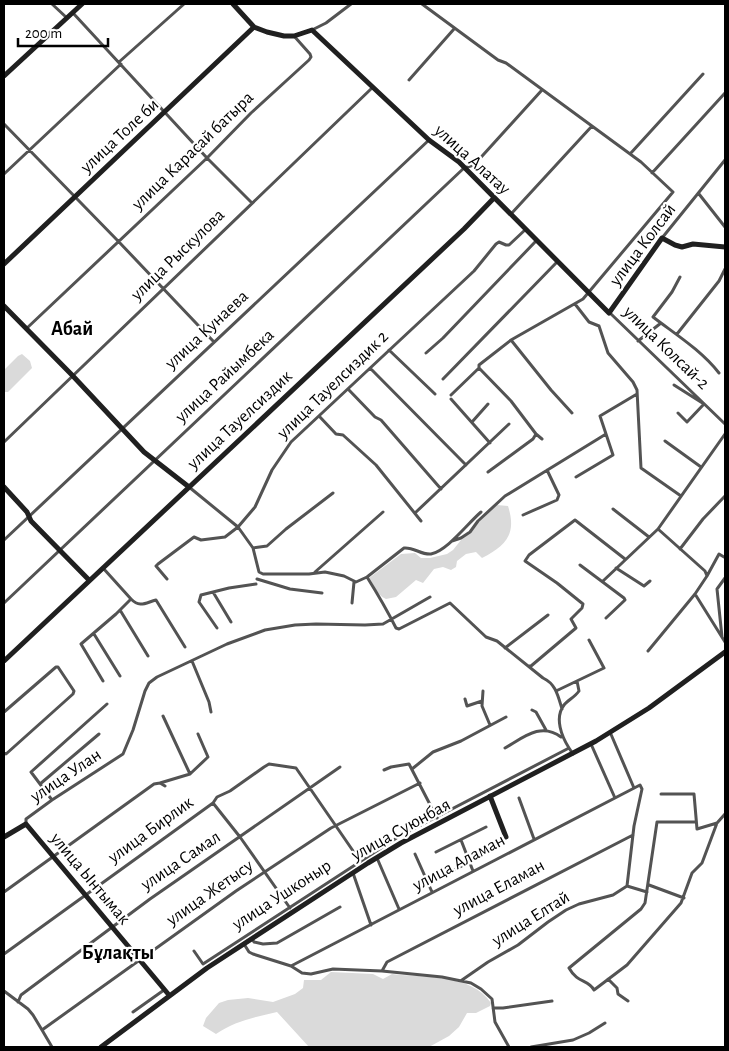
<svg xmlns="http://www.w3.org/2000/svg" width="729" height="1051" font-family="'Alegreya Sans',sans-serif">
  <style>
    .green { fill: #dadada }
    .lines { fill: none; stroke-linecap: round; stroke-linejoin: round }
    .street { stroke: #535353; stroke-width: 3 }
    .secondary { stroke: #202020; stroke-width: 5 }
    .labels { text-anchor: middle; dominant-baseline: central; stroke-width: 4.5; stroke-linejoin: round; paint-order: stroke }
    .street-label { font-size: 18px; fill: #000; stroke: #fff }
    .quarter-label { font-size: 20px; font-weight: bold; fill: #000; stroke: #fff }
  </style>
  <rect width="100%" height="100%" fill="#fff"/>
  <!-- green -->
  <path class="green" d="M 22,354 L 30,361 L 32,368 L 8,392 L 5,392 L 4,370 L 18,356 Z
    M 497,505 L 508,506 C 517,534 506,546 482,558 L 476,552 L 466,554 L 457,561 L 456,567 L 451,570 L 443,567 L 434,569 L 423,583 L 416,580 L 396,597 L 386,599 C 376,595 375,585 369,578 L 401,554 L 415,553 L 421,558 L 430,558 L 447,554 L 453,550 L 461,540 L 473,530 L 480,521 Z
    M 331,972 L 373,974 L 383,979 L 392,974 C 424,978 471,973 491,1003 L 490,1006 L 476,1013 L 467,1013 L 459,1027 L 449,1036 L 429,1047 L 309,1047 L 277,1012 C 255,1017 235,1021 216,1034 L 203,1026 L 206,1018 L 219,1003 L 228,1000 L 248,998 L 273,1002 L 295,994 L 303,988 L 304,980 L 321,980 Z"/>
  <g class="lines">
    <!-- street -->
    <path class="street" d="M 52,4 L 67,18
      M 422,4 L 498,60 L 506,63 L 641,162 L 673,192 L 583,299 L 511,340 L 479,365 L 479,368 L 511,401 L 536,434 L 542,439
      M 73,13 L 207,158 L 252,203
      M 312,30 L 326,23 L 351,4
      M 119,62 L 184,4
      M 409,80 L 454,29
      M 4,124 L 119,242 L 214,342
      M 630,154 L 703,74
      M 652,173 L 725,93
      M 4,174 L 121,64
      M 699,194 L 725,227
      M 511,214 L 592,126
      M 662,238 L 725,160
      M 680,277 L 672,292 L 653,317 C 675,334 701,350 719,373
      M 575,304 L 589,322 L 599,326 L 608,353 L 633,382 L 637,390 L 641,468 L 681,496
      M 610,313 L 725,424
      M 27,328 L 207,158 L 251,113 L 309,60 L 311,57 L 310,54 L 294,36
      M 677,334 L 719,281 L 725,269
      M 511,340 L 551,390 L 572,413
      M 638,341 L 661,323
      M 389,350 L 435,394
      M 426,353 L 443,338 L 536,241
      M 370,368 L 466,465
      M 443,379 L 557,262
      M 674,385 L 704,404 L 687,422 L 678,413
      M 348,389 L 375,417 L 381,420 L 441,489
      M 451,395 L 479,368
      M 451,399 L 490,443
      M 319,416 L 336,434 L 343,435 L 376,465 L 421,521
      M 472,422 L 488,404
      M 665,441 L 701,467
      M 4,442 L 372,88
      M 488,472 L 533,439 L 536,434
      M 576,477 L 613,455 L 600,416 L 637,394
      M 189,487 L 238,527 L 253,548 L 259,572 L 263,574 L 309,574 L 325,572 L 344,576 L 356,582 L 367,577 L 404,548 C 414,547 421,555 431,554 C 447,551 468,523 481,512
      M 613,509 L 649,537
      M 415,513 L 509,424
      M 523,515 L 557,500 L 559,495 L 547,470
      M 4,540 L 429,140
      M 452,541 L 461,538 L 470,532 L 478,521 L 505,496 L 606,434
      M 253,548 L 267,546 L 286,529 L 333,493
      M 680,549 L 703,519 L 725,496
      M 580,565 L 624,598 L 625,600 L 606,618
      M 103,568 L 131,599 L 116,614 L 81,644 L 103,681
      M 616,568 L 644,586 L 650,581
      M 315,572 L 383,512
      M 707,576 L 719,554 L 724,557
      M 367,577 C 377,593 387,610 396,628 L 399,629 L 450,603 L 486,637 L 497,641 L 543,678 C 556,684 558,696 562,709
      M 167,579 L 156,566 L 158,564 L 194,537 L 201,540 L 225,537 L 238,527 L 255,507 L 272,470 L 291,442 L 474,271 L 496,244 L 499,242 L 506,245 L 509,245 L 526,229
      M 257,579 L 290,589 L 322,593
      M 603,581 L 658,529 L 725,434
      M 213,592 L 231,622
      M 695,594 L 725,642
      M 131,599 C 140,608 145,603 156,600 L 185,647
      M 4,603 L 464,168 L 474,165 L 542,90
      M 352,603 L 354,582
      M 120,610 L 148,656
      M 217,628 L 199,602 L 201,595 L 229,588 L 256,584
      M 94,634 L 120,676
      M 722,637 L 717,589 L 725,578
      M 505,648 L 548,615
      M 648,651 L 695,594 L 707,576 L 705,571 L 658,529
      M 192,661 L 209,702 L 211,712
      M 529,666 L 531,666 L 576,628 L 571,619 L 582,608 L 583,604 L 557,583 L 525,561 L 529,555 L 575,520 L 625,559
      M 483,691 L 482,706 L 490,725
      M 556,691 L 604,668 L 589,640
      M 465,699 L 467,706 L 482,701
      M 532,710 L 536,712 L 546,730
      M 4,712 L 56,667 L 58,667 L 74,691 L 73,694 L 6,754 L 4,753
      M 610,732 L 634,788
      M 591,744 L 615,798
      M 505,748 C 524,737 541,722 561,737
      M 569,748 C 562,737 554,718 564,705 C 568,700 575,697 579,691 L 577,681
      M 412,769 L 433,752 L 461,741 L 506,717
      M 384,770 L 391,767 L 409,764 L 437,818
      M 190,774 L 208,757 L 198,734
      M 160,783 L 190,774 L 163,716
      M 40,784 L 99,734
      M 661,794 L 694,794 L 697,829 L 717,823
      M 519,798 L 534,839
      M 52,800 L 31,772 L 107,704
      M 213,803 L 240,837 L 290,908
      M 696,822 L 657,822 L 645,903 L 641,909 L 569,968 C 578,984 588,979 594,990 L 627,965 L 681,903 L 692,873 L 702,863 L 717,823 L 725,814
      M 26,824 L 26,819 L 52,800 L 123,754 L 133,730 L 145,691 L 149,683 L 157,677 L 227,644 L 265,630 L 295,625 L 316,624 L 365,625 L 383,624 L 430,597
      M 461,840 L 473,871
      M 436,852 L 486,827
      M 415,854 L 432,892
      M 377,858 L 399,909
      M 353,873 L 371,925
      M 449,873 L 469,862
      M 649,885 L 684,898
      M 4,892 L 154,784 L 160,783 L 165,786
      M 252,939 L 254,942 L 263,944 L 277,943 L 340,907
      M 244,944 L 249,952 L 253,954 L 291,966 L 302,973 L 311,974 L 333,969 L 382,971 L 442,977 L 471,983 L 481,989 L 492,999 L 495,1022 L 509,1047
      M 194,951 L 203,964 L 398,837 L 569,748 L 573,754
      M 4,954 L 213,803 L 217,797 L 230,791 L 264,767 L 269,764 L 296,768 L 360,861
      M 291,966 L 640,785 L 642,789 L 634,826 L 627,886
      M 382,971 L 387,962 L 633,835
      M 608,979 L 617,988 L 618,994 L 628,1001
      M 462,980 L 488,962 L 518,945 L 548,922 L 566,910 L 579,904 L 613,895 L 627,886 L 647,892
      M 4,991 L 28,1009 L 33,1015 L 42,1030
      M 18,1002 L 21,995 L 150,899 L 340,767
      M 493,1008 L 503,1008 L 552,1001
      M 133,1012 L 164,990
      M 52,1047 L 42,1030 L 236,891 L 331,828 L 420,783
      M 531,1047 L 573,1040 L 589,1033 L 605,1023"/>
    <!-- secondary -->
    <path class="secondary" d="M 233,4 L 254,27 L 267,32 L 284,36 L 294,36 L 312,30 L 429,140 L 459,162 L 609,313 L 662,238 L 675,245 L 682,247 L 693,244 L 725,247
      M 4,76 L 82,4
      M 4,264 L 254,27
      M 4,306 L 72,375 L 144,452 L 189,487
      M 4,487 L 27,512 L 31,521 L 89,580
      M 4,661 L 464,229 L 494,198
      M 490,796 L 506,837
      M 4,837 L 26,824 L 169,995
      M 101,1047 L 207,968 L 368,863 L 401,843 L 596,741 L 649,708 L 725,652"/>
  </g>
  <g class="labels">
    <!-- street labels -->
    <g class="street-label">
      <text transform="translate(120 136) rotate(-43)">улица Толе би</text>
      <text transform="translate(193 151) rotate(-44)">улица Карасай батыра</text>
      <text transform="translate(472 160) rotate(42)">улица Алатау</text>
      <text transform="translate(643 245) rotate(-53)">улица Колсай</text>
      <text transform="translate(178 255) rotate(-44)">улица Рыскулова</text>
      <text transform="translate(207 330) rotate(-43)">улица Кунаева</text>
      <text transform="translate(666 348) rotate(44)">улица Колсай-2</text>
      <text transform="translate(225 376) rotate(-43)">улица Райымбека</text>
      <text transform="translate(333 385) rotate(-44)">улица Тауелсиздик 2</text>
      <text transform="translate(240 420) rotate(-43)">улица Тауелсиздик</text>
      <text transform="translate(66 776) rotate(-34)">улица Улан</text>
      <text transform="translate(151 830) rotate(-36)">улица Бирлик</text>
      <text transform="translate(401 830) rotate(-29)">улица Суюнбая</text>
      <text transform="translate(181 861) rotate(-34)">улица Самал</text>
      <text transform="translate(459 863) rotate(-28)">улица Аламан</text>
      <text transform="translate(90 879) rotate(50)">улица Ынтымак</text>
      <text transform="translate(499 888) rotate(-28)">улица Еламан</text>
      <text transform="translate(210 893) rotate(-35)">улица Жетысу</text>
      <text transform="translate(282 895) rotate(-33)">улица Ушконыр</text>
      <text transform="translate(531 919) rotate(-32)">улица Елтай</text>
    </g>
    <!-- quarter labels -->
    <g class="quarter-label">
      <text x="72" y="329">Абай</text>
      <text x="118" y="953">Бұлақты</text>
    </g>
  </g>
  <!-- border -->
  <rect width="729" height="1051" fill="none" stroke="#000000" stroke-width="10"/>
  <!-- scale -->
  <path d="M18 38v8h90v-8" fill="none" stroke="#000000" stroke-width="2.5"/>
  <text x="25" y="38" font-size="15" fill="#000000" stroke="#ffffff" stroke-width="4" paint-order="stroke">200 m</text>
</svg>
